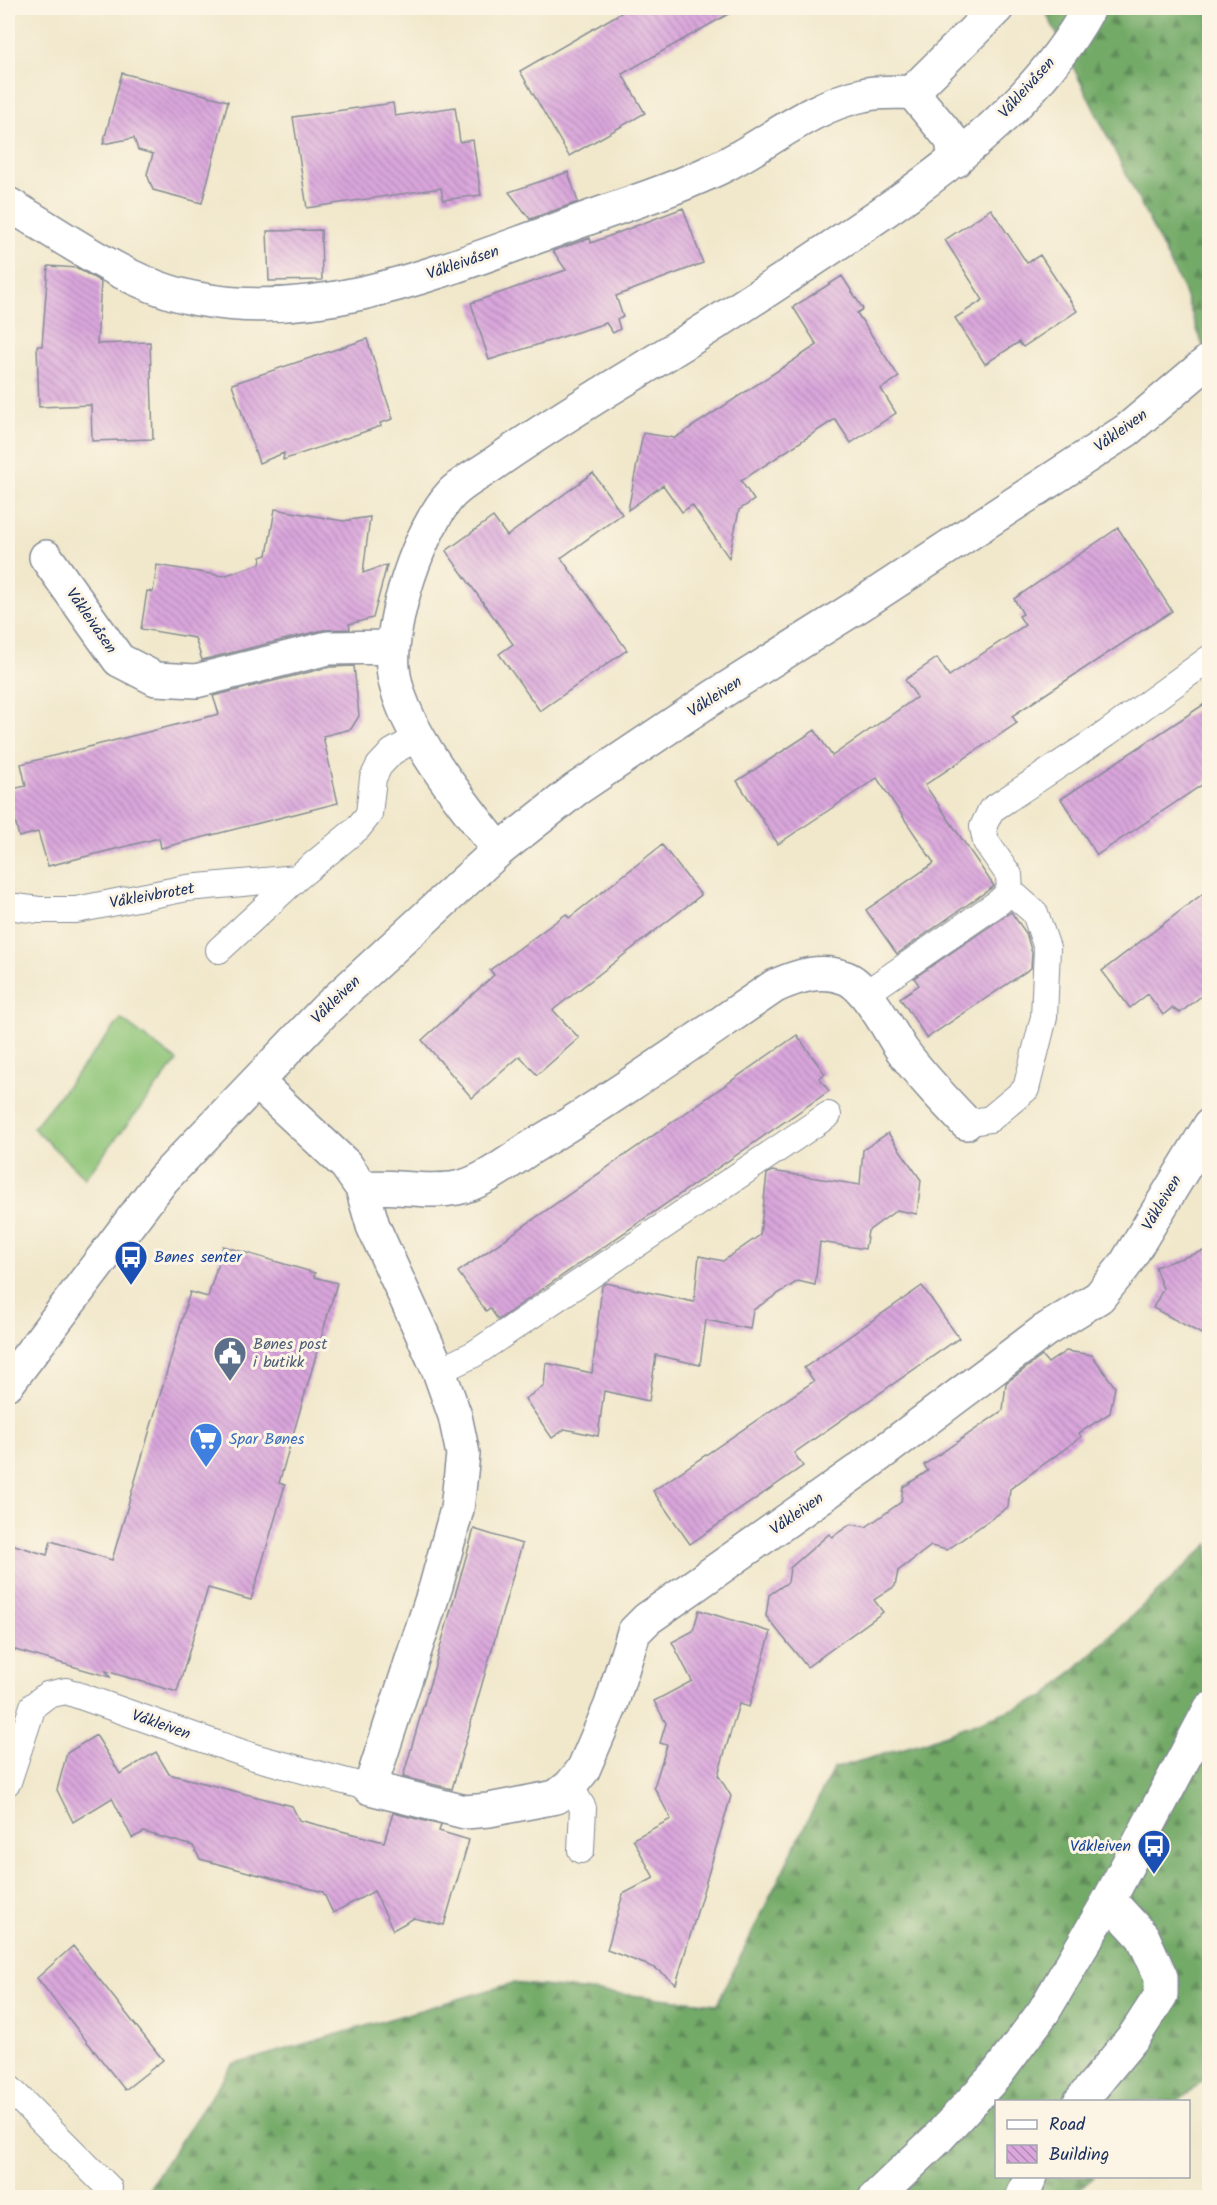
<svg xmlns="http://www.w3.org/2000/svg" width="1217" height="2205" font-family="Kalam,sans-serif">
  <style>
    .forest { fill: url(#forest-firs); stroke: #476c63; stroke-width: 1.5 }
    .pitch { fill: #8fc578; stroke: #557a6b; stroke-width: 1.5 }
    .building { fill: url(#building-back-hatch) }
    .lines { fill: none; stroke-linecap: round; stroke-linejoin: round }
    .service-casing { stroke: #868c95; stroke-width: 28 }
    .minor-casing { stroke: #868c95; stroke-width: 36 }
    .tertiary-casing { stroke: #868c95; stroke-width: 36 }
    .service { stroke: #fff; stroke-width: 26 }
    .minor { stroke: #fff; stroke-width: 33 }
    .tertiary { stroke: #fff; stroke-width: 33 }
    .labels { text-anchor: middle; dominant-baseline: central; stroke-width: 6; stroke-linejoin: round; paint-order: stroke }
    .street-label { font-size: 16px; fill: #1b2f5e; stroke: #fcf5e5 }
    .transit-label { font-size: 16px; fill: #164399; stroke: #fcf5e5; text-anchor: start }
    .service-label { font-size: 16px; fill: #4e5e75; stroke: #fcf5e5; text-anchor: start }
    .shop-label { font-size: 16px; fill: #366cbe; stroke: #fcf5e5; text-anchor: start }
  </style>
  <defs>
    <pattern id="forest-firs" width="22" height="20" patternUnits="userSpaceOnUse" patternTransform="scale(1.5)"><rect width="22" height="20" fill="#73aa68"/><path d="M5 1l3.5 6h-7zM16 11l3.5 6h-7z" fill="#5e8b59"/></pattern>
    <pattern id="building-back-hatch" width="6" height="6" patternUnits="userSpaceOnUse" patternTransform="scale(1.5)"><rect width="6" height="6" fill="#daa6dc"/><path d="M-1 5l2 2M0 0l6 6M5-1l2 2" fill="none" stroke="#b088b6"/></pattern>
  </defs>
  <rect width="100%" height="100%" fill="#fcf5e5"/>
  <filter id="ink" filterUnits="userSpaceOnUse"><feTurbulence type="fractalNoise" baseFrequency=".0167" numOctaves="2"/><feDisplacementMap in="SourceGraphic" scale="12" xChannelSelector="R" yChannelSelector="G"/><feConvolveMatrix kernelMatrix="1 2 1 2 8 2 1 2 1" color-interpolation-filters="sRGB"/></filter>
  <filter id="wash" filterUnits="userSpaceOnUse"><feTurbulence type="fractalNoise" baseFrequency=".008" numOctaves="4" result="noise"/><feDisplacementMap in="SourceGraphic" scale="24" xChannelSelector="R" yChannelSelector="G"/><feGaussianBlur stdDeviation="1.35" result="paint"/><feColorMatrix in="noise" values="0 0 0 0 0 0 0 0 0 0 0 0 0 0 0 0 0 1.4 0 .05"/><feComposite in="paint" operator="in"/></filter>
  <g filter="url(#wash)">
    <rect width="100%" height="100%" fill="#f1e8cc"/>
    <!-- forest -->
    <path class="forest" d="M 1044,8 L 1209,8 L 1209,363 L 1183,289 Z
      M 1209,1544 L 1209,2075 L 1179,2101 L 996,2102 L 996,2176 L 1094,2177 L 1070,2197 L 142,2198 L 232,2065 L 513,1983 L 717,2004 L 833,1769 L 925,1742 L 1045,1697 Z"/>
    <!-- pitch -->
    <path class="pitch" d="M 121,1019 L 177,1061 L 85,1178 L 33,1128 Z"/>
    <g id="blocks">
      <!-- building -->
      <path class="building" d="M 629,8 L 739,8 L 622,74 L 645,113 L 569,156 L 520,71 Z
        M 122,73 L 228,101 L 202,203 L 153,190 L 147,174 L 153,154 L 138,150 L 134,138 L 103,144 Z
        M 393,103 L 395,116 L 455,107 L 460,142 L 473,140 L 481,195 L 443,200 L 441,188 L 307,208 L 293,117 Z
        M 568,172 L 578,202 L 530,219 L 509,192 Z
        M 683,208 L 703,263 L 616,296 L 623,317 L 617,319 L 620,329 L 613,333 L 606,323 L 489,360 L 471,303 L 566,270 L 553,251 L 590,238 L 591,243 Z
        M 991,209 L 1027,263 L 1040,255 L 1077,311 L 1023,347 L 1019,342 L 985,364 L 955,318 L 983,300 L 945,240 Z
        M 321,230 L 322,280 L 269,281 L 267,231 Z
        M 48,266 L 77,268 L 101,282 L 97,344 L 150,342 L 153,439 L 92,441 L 91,405 L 39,407 L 37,346 L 42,346 Z
        M 842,276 L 863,309 L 857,313 L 899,377 L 881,389 L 896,413 L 851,443 L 835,419 L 741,481 L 754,500 L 739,510 L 729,558 L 692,505 L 682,512 L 663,485 L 628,510 L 643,433 L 675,438 L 817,345 L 793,307 Z
        M 367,339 L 393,419 L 380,423 L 381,426 L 283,460 L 284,453 L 259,463 L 232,384 Z
        M 593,473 L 622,514 L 561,558 L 627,650 L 540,711 L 499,654 L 513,644 L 446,551 L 493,517 L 507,536 Z
        M 275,509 L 343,521 L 370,517 L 363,573 L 387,565 L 373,618 L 349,624 L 350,629 L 323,630 L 202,660 L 195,638 L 141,629 L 147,591 L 153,592 L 157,565 L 223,576 L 260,564 L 261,557 L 267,555 Z
        M 1118,528 L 1172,611 L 1012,716 L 1017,723 L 925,785 L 994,886 L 897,954 L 866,910 L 934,863 L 877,778 L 778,844 L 737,781 L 815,730 L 832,756 L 917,697 L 905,680 L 937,658 L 949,676 L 1025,625 L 1019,616 L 1023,614 L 1014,599 Z
        M 354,666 L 359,716 L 351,729 L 323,736 L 338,803 L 161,848 L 159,838 L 48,866 L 38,832 L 19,837 L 8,790 L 26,786 L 21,764 L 219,714 L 213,696 L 330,667 Z
        M 1209,701 L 1209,780 L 1097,855 L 1061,799 Z
        M 662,845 L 701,895 L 553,1010 L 579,1038 L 537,1075 L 520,1056 L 472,1098 L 422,1040 L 494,975 L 490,970 L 566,914 L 569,918 Z
        M 1209,889 L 1209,990 L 1180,1013 L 1172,1008 L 1163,1015 L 1148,994 L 1130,1008 L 1102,971 Z
        M 1011,912 L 1026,933 L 1032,953 L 1031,968 L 927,1038 L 900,998 L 919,985 L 914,978 Z
        M 797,1035 L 825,1074 L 819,1078 L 829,1091 L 498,1320 L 490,1308 L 486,1311 L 458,1272 Z
        M 888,1133 L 921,1180 L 917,1214 L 897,1210 L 868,1231 L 865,1249 L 820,1242 L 815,1285 L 798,1281 L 753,1310 L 750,1329 L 706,1320 L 700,1365 L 656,1355 L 649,1401 L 604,1391 L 598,1436 L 565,1429 L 552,1438 L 525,1399 L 544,1386 L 546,1363 L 592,1373 L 602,1286 L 606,1283 L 694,1302 L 699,1256 L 723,1261 L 760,1235 L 767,1174 L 772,1171 L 860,1185 L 863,1150 Z
        M 223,1246 L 315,1273 L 314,1277 L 337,1283 L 279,1483 L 285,1485 L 251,1600 L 208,1588 L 177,1692 L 106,1671 L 110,1677 L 8,1648 L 8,1543 L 47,1555 L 51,1541 L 112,1560 L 190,1292 L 208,1297 Z
        M 1209,1249 L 1209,1338 L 1153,1308 L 1163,1289 L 1155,1267 Z
        M 922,1286 L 959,1338 L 794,1453 L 803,1466 L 690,1544 L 653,1491 L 814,1381 L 804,1368 Z
        M 1066,1351 L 1092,1355 L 1115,1387 L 1110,1413 L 1079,1433 L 1081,1437 L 1010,1489 L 1008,1507 L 947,1550 L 931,1546 L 898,1571 L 895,1586 L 874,1600 L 883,1612 L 807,1667 L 766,1616 L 769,1595 L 788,1582 L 790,1568 L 829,1534 L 832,1537 L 851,1524 L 866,1527 L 901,1502 L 903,1487 L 928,1471 L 924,1465 L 1003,1410 L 1006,1383 L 1042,1356 L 1048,1363 Z
        M 474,1529 L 522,1544 L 452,1789 L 403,1777 Z
        M 699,1610 L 771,1632 L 749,1707 L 739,1704 L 718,1775 L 731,1796 L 676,1984 L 655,1968 L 607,1950 L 623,1894 L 654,1878 L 633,1839 L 671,1819 L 654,1787 L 667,1745 L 660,1743 L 666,1723 L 654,1701 L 692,1681 L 672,1642 L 693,1631 Z
        M 96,1735 L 120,1774 L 156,1752 L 169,1774 L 292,1806 L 299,1820 L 384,1842 L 393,1813 L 441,1825 L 439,1831 L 469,1840 L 444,1925 L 414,1918 L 393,1930 L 374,1891 L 333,1913 L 323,1892 L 200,1859 L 193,1846 L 144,1832 L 132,1838 L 112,1798 L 73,1822 L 57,1790 L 67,1753 Z
        M 73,1946 L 163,2060 L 125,2090 L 37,1978 Z"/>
    </g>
  </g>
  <g filter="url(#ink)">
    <use href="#blocks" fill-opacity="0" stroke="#868c95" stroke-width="1.5"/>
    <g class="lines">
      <defs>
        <path id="service" d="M 8,906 L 39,910 L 76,910 L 187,888 L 297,878
          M 219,950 L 297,878 L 358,828 L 369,814 L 373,778 L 379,766 L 392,752 L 419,737
          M 865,994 L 999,902 L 1010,891 L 1009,875 L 986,842 L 983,827 L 991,810 L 1107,733 L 1210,658
          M 966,1123 L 990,1119 L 1026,1089 L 1044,1017 L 1047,948 L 1035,913 L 1010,891
          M 439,1371 L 474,1354 L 828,1115
          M 8,1782 L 33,1706 L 47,1695 L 66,1691 L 254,1757 L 370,1788
          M 570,1786 L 583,1808 L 581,1850
          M 8,2087 L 109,2188"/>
        <path id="minor" d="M 912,92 L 952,140 L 955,161
          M 8,204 C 68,239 128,286 198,299 C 323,323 446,269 561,228 C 614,208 670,192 721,167 C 769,143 810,106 863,95 C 878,91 896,93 912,92 L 997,8
          M 46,557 L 119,660 L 156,679 L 196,681 L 328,648 L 393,647
          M 499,850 C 463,803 399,728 393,668 C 389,621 420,527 452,493 C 463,482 479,474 492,465 C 530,438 569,414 609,389 C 686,343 761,295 835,245 C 931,180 1032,112 1089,8
          M 257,1082 L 346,1165 L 362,1188 L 373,1226 L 439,1371 L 455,1416 L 463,1454 L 457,1509 L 436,1586 L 370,1788 L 465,1812 L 489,1810 L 556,1797 L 570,1786 L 583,1770 L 611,1705 L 634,1632 L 647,1619 L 863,1467 L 1044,1331 L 1099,1297 L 1125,1265 L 1210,1125
          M 362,1188 C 393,1184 425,1194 457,1188 C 483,1183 510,1161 532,1147 C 615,1097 694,1041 775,986 C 798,976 821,968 846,978 C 867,986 889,1031 902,1050 C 921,1076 944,1100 966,1123
          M 1080,2102 L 1135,2035 L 1161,1995 L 1161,1977 L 1143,1937 L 1109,1900
          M 1022,2198 L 1031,2176"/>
        <path id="tertiary" d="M 8,1383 L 163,1179 L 326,1009 L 499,850 L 575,790 L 715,696 L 863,603 L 1127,430 L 1210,360
          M 875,2198 L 936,2140 L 997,2074 L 1044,2011 L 1109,1900 L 1210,1709"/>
      </defs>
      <!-- service casing -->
      <use href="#service" class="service-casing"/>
      <!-- minor casing -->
      <use href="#minor" class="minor-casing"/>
      <!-- tertiary casing -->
      <use href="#tertiary" class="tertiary-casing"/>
      <!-- service -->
      <use href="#service" class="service"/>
      <!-- minor -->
      <use href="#minor" class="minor"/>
      <!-- tertiary -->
      <use href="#tertiary" class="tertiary"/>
    </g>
  </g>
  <!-- icons -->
  <defs>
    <symbol id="bus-pin" viewBox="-11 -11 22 30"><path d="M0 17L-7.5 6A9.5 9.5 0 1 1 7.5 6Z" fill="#1a4fb4" stroke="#fcf5e5"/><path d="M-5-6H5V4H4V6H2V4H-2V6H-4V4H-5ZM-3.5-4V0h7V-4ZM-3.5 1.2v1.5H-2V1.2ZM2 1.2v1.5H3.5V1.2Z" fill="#fff"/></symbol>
    <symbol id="civic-pin" viewBox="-11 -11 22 30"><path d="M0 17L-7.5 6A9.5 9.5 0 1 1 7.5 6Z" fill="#5c6f8a" stroke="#fcf5e5"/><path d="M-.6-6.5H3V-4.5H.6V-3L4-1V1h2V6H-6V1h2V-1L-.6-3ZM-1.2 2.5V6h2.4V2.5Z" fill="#fff"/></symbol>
    <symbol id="supermarket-pin" viewBox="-11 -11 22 30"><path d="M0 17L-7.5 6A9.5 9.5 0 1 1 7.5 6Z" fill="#3f7fe0" stroke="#fcf5e5"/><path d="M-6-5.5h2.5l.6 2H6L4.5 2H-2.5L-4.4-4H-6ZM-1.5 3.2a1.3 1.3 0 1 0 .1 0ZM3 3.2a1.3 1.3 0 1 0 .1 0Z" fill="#fff"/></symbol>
  </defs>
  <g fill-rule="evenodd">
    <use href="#bus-pin" x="112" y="1238" width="38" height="52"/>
    <use href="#civic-pin" x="211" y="1334" width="38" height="52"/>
    <use href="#supermarket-pin" x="187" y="1420" width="38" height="52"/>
    <use href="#bus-pin" x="1135" y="1827" width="38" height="52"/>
  </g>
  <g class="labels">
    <!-- street labels -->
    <g class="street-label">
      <text transform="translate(1027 88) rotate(-48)">Våkleivåsen</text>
      <text transform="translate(463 263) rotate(-19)">Våkleivåsen</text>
      <text transform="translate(1121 431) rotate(-36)">Våkleiven</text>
      <text transform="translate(91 621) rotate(55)">Våkleivåsen</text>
      <text transform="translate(715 697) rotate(-33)">Våkleiven</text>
      <text transform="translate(152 896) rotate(-10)">Våkleivbrotet</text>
      <text transform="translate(336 1000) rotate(-44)">Våkleiven</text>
      <text transform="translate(1162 1203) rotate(-59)">Våkleiven</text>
      <text transform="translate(797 1514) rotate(-35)">Våkleiven</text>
      <text transform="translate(161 1725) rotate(19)">Våkleiven</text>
    </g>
    <!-- transit labels -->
    <g class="transit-label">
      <text x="154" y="1257">Bønes senter</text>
      <text x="1131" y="1846" text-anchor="end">Våkleiven</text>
    </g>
    <!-- service labels -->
    <g class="service-label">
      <text x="253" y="1344">Bønes post<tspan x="253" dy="18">i butikk</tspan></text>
    </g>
    <!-- shop labels -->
    <g class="shop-label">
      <text x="229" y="1439">Spar Bønes</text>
    </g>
  </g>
  <!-- margin -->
  <rect width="1217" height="2205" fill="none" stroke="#fcf5e5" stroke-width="30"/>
  <!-- legend -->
  <rect x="995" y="2100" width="195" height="78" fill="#fcf5e5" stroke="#a2a6af" stroke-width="1.5"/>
  <rect x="1007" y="2120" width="30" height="9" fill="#ffffff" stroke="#a2a6af" stroke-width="1.5"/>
  <text x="1049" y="2130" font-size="18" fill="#1b2f5e">Road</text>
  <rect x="1007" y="2145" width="30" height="18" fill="url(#building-back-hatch)" stroke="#a2a6af" stroke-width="1.5"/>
  <text x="1049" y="2160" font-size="18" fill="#1b2f5e">Building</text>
</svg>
